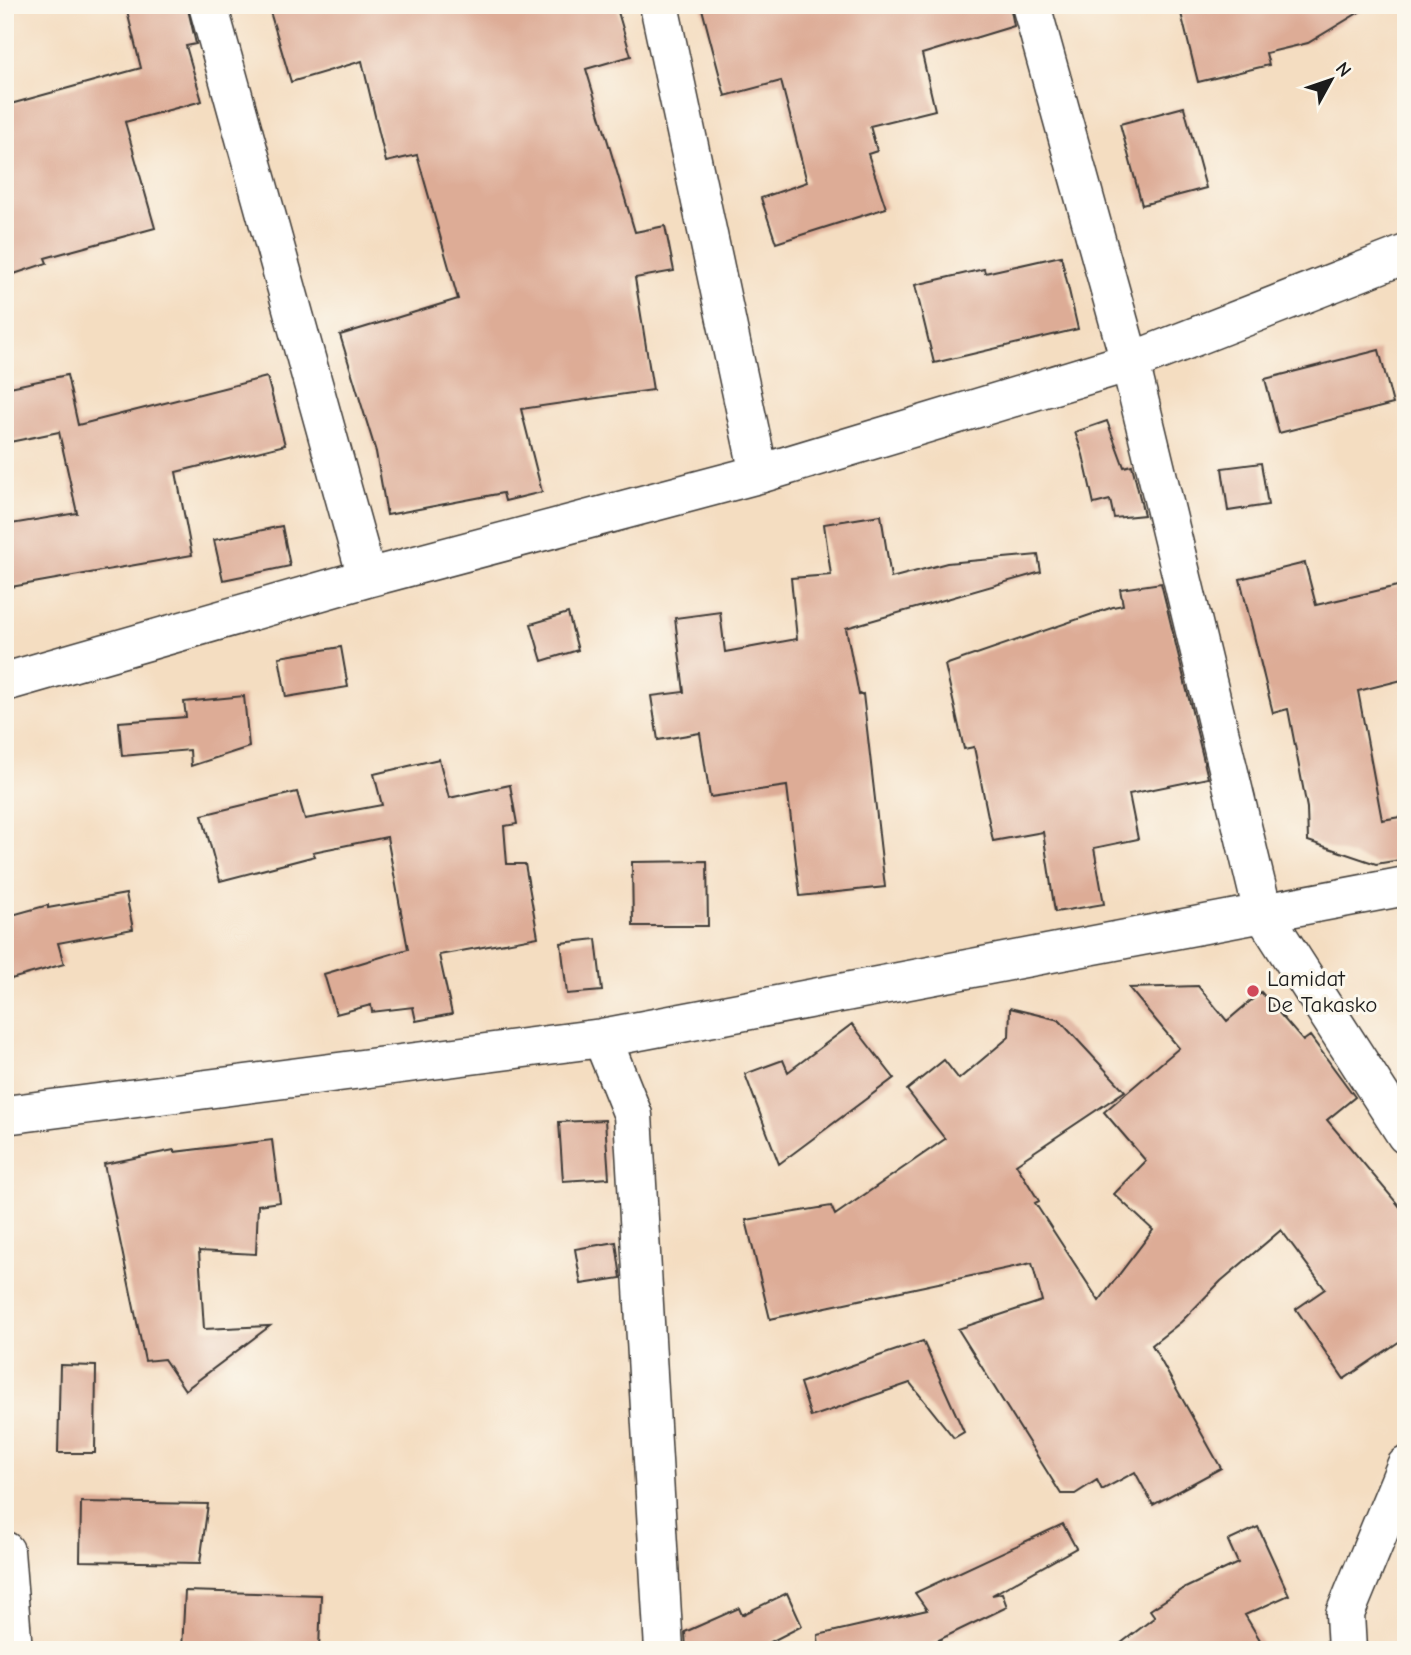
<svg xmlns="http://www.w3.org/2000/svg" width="1411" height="1655" font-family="'Comic Neue',sans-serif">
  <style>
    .building { fill: #ddac96 }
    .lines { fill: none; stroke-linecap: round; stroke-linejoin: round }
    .street-casing { stroke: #3c3935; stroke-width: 41 }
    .street { stroke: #fff; stroke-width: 38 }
    .poi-dot { fill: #d1495b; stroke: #fbf7ec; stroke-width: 2.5 }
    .labels { text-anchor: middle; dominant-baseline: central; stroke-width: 6; stroke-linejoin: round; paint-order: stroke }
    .poi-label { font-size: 23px; fill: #1c1c1c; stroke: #fbf7ec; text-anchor: start }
  </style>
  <rect width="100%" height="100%" fill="#fbf7ec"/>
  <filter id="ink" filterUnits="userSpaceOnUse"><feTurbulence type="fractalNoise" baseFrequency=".0143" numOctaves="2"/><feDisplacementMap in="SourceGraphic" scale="14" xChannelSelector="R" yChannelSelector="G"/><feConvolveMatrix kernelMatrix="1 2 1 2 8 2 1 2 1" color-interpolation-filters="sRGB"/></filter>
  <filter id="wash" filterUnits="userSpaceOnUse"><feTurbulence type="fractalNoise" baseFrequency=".00686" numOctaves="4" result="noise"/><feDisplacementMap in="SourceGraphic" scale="28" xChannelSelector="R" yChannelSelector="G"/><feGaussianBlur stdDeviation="1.57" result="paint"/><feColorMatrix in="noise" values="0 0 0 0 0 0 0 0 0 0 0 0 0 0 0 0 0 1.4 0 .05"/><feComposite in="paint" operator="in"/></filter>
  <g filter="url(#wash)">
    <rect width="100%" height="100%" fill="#f4ddc1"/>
    <g id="blocks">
      <!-- building -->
      <path class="building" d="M 152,5 L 187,5 L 196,44 L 186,46 L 202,101 L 125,122 L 155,228 L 45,258 L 47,263 L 5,277 L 5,137 L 15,134 L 7,105 L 141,68 L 127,11 Z
        M 268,5 L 616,5 L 631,56 L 586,69 L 635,232 L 665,226 L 674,271 L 635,278 L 653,390 L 521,409 L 542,492 L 505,501 L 503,493 L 387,515 L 376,452 L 340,335 L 458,299 L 417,155 L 386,162 L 362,61 L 291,82 Z
        M 701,5 L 1010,5 L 1014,26 L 922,54 L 935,110 L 870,126 L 877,151 L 868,154 L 886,208 L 776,243 L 761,198 L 807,182 L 781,81 L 725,96 Z
        M 1179,5 L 1371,5 L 1308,43 L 1266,53 L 1269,65 L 1198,82 Z
        M 1184,107 L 1206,188 L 1142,205 L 1120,124 Z
        M 1061,256 L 1078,329 L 934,363 L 915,285 L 984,269 L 985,273 Z
        M 1379,350 L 1393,404 L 1279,433 L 1265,379 Z
        M 67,375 L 78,425 L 267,377 L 285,445 L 176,472 L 192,555 L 5,588 L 5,525 L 77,513 L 59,432 L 5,443 L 5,388 Z
        M 1107,421 L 1124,467 L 1132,465 L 1144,515 L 1114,518 L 1110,500 L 1094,504 L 1083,455 L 1075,432 Z
        M 1261,463 L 1268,505 L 1228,511 L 1222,468 Z
        M 881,515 L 891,578 L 947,563 L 1038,555 L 1041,572 L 846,628 L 859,695 L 863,694 L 885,887 L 800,896 L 787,786 L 710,797 L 700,733 L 658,740 L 651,696 L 684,692 L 675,618 L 720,612 L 725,652 L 797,639 L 791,578 L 831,575 L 824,524 Z
        M 282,526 L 290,566 L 223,580 L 214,540 Z
        M 1305,563 L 1316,605 L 1406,584 L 1406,679 L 1358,691 L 1382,820 L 1406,816 L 1406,859 L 1376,864 L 1308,841 L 1307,808 L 1288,709 L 1273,713 L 1240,579 Z
        M 1161,583 L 1208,778 L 1129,794 L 1138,839 L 1094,848 L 1104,904 L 1055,912 L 1043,832 L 993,841 L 974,747 L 964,749 L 945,665 L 1113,607 L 1123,605 L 1120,589 Z
        M 568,613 L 578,650 L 542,661 L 531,624 Z
        M 341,647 L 348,687 L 286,697 L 279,657 Z
        M 244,696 L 249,747 L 191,766 L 190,750 L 122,756 L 119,722 L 186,717 L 184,702 Z
        M 439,759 L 449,798 L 510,785 L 517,824 L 504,826 L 507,864 L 525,864 L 538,937 L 439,955 L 452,1014 L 416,1021 L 413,1007 L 372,1012 L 371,1005 L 336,1014 L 324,974 L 408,949 L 387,837 L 313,852 L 315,856 L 220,881 L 202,815 L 297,792 L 305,819 L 382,805 L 374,774 Z
        M 707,861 L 708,926 L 633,926 L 632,862 Z
        M 126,894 L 133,929 L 58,943 L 64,964 L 11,979 L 5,959 L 5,917 L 48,905 L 48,908 Z
        M 596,939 L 602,991 L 567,994 L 561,943 Z
        M 1198,986 L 1227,1021 L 1261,992 L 1303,1041 L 1310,1036 L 1355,1097 L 1327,1120 L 1406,1214 L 1406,1337 L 1344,1379 L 1296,1309 L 1325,1289 L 1281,1230 L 1221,1281 L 1181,1322 L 1152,1345 L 1221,1468 L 1153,1505 L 1135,1472 L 1102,1490 L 1097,1480 L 1075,1494 L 1061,1494 L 958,1329 L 1042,1301 L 1032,1263 L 770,1319 L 746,1220 L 831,1206 L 835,1215 L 945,1139 L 907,1090 L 944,1060 L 959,1079 L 1009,1037 L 1010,1008 L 1059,1020 L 1125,1091 L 1016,1164 L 1039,1201 L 1035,1203 L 1099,1301 L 1153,1230 L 1114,1194 L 1146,1161 L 1104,1112 L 1179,1048 L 1129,988 Z
        M 852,1024 L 894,1078 L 779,1164 L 745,1074 L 783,1060 L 788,1072 Z
        M 605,1120 L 609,1178 L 563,1181 L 559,1122 Z
        M 272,1140 L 280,1202 L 258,1205 L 256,1254 L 199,1251 L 204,1329 L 270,1326 L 185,1390 L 164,1359 L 145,1361 L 104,1164 L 174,1150 L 174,1152 Z
        M 616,1242 L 621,1278 L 581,1284 L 575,1249 Z
        M 923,1341 L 964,1432 L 954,1438 L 910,1383 L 811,1417 L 800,1383 Z
        M 60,1365 L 96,1366 L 95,1453 L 58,1453 Z
        M 81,1502 L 208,1504 L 200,1563 L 80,1561 Z
        M 1063,1524 L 1076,1548 L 992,1595 L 1002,1593 L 1007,1607 L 918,1650 L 819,1650 L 818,1635 L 927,1610 L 915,1593 Z
        M 1258,1527 L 1289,1595 L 1245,1615 L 1266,1650 L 1112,1650 L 1155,1617 L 1150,1610 L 1181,1590 L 1238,1563 L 1228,1541 Z
        M 185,1591 L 321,1595 L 319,1650 L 182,1650 Z
        M 787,1593 L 802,1626 L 755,1650 L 686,1650 L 685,1632 L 739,1608 L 742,1615 Z"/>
    </g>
  </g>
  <g filter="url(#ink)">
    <use href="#blocks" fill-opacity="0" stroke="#3c3935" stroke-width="2"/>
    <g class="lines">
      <defs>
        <path id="street" d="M 208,5 L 367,578
          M 659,5 L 759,474
          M 1031,5 L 1130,362 L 1263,913 L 1406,1135
          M 5,682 L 367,578 L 759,474 L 1130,362 L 1406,254
          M 602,1038 L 633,1115 L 664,1650
          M 5,1115 L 602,1038 L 1406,886
          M 5,1551 L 13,1650
          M 1347,1650 L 1345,1614 L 1406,1466"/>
      </defs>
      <!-- street casing -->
      <use href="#street" class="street-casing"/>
      <!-- street -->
      <use href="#street" class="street"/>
    </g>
  </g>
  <!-- markers -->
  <circle class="poi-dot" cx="1253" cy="991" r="7"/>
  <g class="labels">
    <!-- poi labels -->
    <g class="poi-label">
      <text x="1267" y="978">Lamidat<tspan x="1267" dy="26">De Takasko</tspan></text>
    </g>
  </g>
  <!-- margin -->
  <rect width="1411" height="1655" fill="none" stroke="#fbf7ec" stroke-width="28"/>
  <!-- north arrow -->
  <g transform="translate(1331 80) rotate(50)" stroke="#fbf7ec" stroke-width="5" paint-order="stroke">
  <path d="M0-5L12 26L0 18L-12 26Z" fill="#1c1c1c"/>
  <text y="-10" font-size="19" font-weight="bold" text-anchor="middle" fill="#1c1c1c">N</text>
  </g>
</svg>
